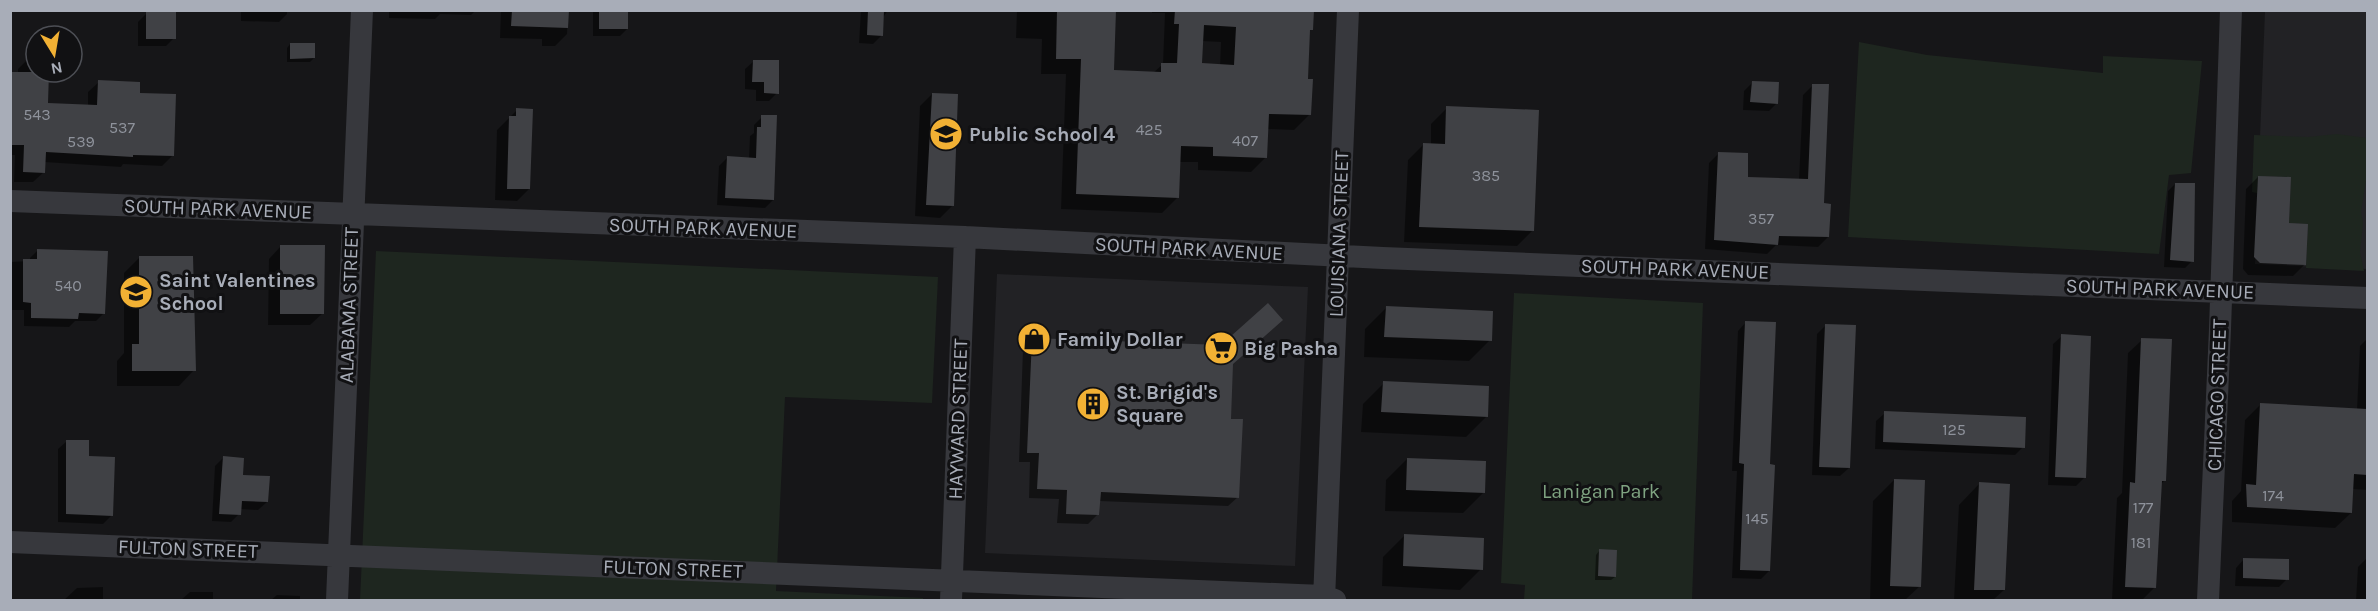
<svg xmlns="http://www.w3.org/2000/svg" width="2378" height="611" font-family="Karla,sans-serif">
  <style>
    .built { fill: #222225 }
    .green { fill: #1e261f }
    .shadow { fill: #0007; fill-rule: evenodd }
    .building { fill: #404145; fill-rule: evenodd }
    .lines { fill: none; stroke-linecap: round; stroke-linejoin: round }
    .minor { stroke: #37383d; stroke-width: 22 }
    .labels { text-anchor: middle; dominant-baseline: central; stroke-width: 6; stroke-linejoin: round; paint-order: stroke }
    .number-label { font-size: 16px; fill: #8e929b }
    .poi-label { font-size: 20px; font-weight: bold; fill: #a8adb8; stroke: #111113; text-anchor: start }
    .street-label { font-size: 20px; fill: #a8adb8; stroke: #111113 }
    .park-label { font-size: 20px; fill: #7fa381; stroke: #111113 }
  </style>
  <rect width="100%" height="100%" fill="#161618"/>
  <!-- built -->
  <path class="built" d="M 2265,11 L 2367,11 L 2367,269 L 2255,264 Z
    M 997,274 L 1308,287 L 1295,566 L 985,553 Z"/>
  <!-- green -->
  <path class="green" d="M 1859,42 L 1927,55 L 2103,73 L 2103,56 L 2202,61 L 2191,173 L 2169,175 L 2159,254 L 1848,237 Z
    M 2337,134 L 2367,138 L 2367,175 L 2361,212 L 2363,223 L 2360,252 L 2364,271 L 2306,268 L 2308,224 L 2289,223 L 2291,177 L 2258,176 L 2257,193 L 2252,192 L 2254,135 L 2308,137 Z
    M 376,251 L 938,277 L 932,403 L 785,397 L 776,591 L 923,598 L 923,600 L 360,600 Z
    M 1514,293 L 1703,303 L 1692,600 L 1524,600 L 1525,585 L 1501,583 Z"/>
  <!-- shadow -->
  <path class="shadow" d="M 241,10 L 287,10 L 287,14 L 279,22 L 241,21 Z
    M 389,10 L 476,10 L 471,15 L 440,14 L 435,19 L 389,18 Z
    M 501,10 L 568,10 L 567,34 L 555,46 L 542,46 L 542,39 L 500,38 Z
    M 593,10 L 627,10 L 627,29 L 620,36 L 593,36 Z
    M 861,10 L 888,10 L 882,19 L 881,36 L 873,44 L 859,43 Z
    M 1017,10 L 1114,10 L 1112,71 L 1153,73 L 1163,64 L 1165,13 L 1152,13 L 1152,10 L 1312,10 L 1311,29 L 1309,32 L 1307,80 L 1310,114 L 1294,130 L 1267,129 L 1266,157 L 1251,172 L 1198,170 L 1198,162 L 1179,162 L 1178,197 L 1162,213 L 1061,209 L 1066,74 L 1041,74 L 1042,39 L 1016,38 ZM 1201,41 L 1221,42 L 1220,66 L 1200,65 Z
    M 146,14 L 174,38 L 166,46 L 138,46 L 138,22 Z
    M 290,44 L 314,58 L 310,62 L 287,62 L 287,48 Z
    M 28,59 L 36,59 L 36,72 L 48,72 L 46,104 L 88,106 L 88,92 L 99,82 L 138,94 L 172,156 L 162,166 L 123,164 L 121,167 L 44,162 L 44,172 L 33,182 L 14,182 L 15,155 L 10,155 L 10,74 L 18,74 L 18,69 Z
    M 754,61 L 777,93 L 769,101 L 756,101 L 756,90 L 745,89 L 745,69 Z
    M 1752,83 L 1777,103 L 1769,111 L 1743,110 L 1744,91 Z
    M 1813,85 L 1822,205 L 1828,237 L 1818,247 L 1776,245 L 1767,254 L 1705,249 L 1709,163 L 1718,154 L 1746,178 L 1799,180 L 1803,95 Z
    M 932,94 L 952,206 L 940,218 L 915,216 L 920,106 Z
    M 1447,108 L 1533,230 L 1517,246 L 1404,242 L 1408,160 L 1423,145 L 1431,145 L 1431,124 Z
    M 517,110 L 529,189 L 517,201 L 495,200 L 497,130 Z
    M 762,117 L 773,200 L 765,208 L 717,205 L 719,166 L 727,158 L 749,159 L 750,136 L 754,133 L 754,125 Z
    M 2258,177 L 2288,225 L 2305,264 L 2293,276 L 2248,275 L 2243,269 L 2246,189 Z
    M 2175,184 L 2192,261 L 2185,268 L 2164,267 L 2168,191 Z
    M 281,246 L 323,313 L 310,325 L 268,325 L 269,259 Z
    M 38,250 L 104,313 L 96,321 L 75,321 L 69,327 L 24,326 L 24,310 L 10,310 L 10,262 L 30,261 L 30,258 Z
    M 140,257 L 194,370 L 179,386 L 117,386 L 117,361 L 124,353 L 124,273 Z
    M 1386,308 L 1490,340 L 1469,361 L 1364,357 L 1365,329 Z
    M 1746,322 L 1769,466 L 1769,571 L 1761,579 L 1732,578 L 1737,471 L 1732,471 L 1738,331 Z
    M 1825,326 L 1849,468 L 1840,476 L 1812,475 L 1817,334 Z
    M 2062,336 L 2084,478 L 2076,486 L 2048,485 L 2053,344 Z
    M 2368,338 L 2368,490 L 2352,489 L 2351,513 L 2335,528 L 2232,522 L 2232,501 L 2241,491 L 2245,420 L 2260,405 L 2357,410 L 2360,346 Z
    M 1033,339 L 1221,347 L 1231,365 L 1229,420 L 1238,497 L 1228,506 L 1099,501 L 1098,514 L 1088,524 L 1057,523 L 1059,499 L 1029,498 L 1030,462 L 1019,462 L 1023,349 Z
    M 2142,340 L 2164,481 L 2160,485 L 2154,588 L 2142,600 L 2112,600 L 2117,498 L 2122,493 L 2128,353 Z
    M 1384,383 L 1487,416 L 1466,437 L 1361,432 L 1363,404 Z
    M 1885,413 L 2023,447 L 2015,455 L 1875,449 L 1876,421 Z
    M 67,441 L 87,458 L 111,516 L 103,524 L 58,522 L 58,449 Z
    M 223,458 L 267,502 L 258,510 L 240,509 L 239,514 L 231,522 L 212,521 L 215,466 Z
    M 1407,459 L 1484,492 L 1463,513 L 1385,511 L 1386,480 Z
    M 1894,480 L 1920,586 L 1905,600 L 1870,600 L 1873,501 Z
    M 1979,484 L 2004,590 L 1993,600 L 1954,600 L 1959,505 Z
    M 1404,536 L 1481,569 L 1460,590 L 1382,586 L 1383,557 Z
    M 1599,551 L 1615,577 L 1611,580 L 1595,580 L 1596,555 Z
    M 2244,559 L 2287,579 L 2279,587 L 2235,586 L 2236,568 Z
    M 2366,559 L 2368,600 L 2356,600 L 2358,567 Z
    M 103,587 L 103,600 L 64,600 L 77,588 Z
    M 190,592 L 213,592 L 213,600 L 181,600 Z
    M 277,595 L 300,596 L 300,600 L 271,600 Z"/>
  <!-- building -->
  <path class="building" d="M 512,10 L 569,10 L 568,28 L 511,26 Z
    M 868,10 L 884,10 L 883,36 L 867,35 Z
    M 1057,10 L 1116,10 L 1114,70 L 1161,72 L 1161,63 L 1177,63 L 1179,24 L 1174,24 L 1175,10 L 1314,10 L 1313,30 L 1310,30 L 1308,79 L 1313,79 L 1311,115 L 1269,114 L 1267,158 L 1213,156 L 1213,147 L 1181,146 L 1179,198 L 1076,194 L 1081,59 L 1056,59 ZM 1204,25 L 1236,27 L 1234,65 L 1202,63 Z
    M 146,12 L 176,12 L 176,39 L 146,39 Z
    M 599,12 L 628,12 L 628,29 L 599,29 Z
    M 290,43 L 315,43 L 315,58 L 290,59 Z
    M 753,60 L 779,60 L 779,94 L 764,93 L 764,82 L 752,82 Z
    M 10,72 L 49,72 L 48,103 L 97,105 L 98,80 L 140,82 L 140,93 L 176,94 L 174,156 L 133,155 L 133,157 L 46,152 L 45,173 L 23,172 L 24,145 L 10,145 Z
    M 1752,81 L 1779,82 L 1778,104 L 1750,102 Z
    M 1812,84 L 1829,84 L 1824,203 L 1831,204 L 1829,237 L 1779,236 L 1778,245 L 1714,240 L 1718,152 L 1748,153 L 1748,177 L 1808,179 Z
    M 932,93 L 958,94 L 954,206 L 926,205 Z
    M 1446,106 L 1539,110 L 1534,231 L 1419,227 L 1423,143 L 1445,144 Z
    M 516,108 L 533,109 L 530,189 L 507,189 L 509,116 L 516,116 Z
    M 761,115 L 777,115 L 774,200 L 725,198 L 727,156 L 756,158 L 757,127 L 761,127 Z
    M 2258,176 L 2291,177 L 2289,223 L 2308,224 L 2306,265 L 2260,263 L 2254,257 Z
    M 2175,183 L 2195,183 L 2194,262 L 2170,260 Z
    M 280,245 L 325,245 L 324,314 L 280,314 Z
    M 37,249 L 108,251 L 105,314 L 79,313 L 78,319 L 31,318 L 31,303 L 23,302 L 23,259 L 37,259 Z
    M 139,256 L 193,256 L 196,371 L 132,371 L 132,344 L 139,344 Z
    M 1268,303 L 1283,320 L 1233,364 L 1231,419 L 1243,419 L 1239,498 L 1101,492 L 1099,515 L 1066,514 L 1067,490 L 1037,489 L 1039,453 L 1027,453 L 1032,338 L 1221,345 Z
    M 1386,306 L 1493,311 L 1492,341 L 1384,337 Z
    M 1745,321 L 1776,322 L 1770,464 L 1775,465 L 1770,571 L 1740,570 L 1744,464 L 1739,463 Z
    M 1825,324 L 1856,325 L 1850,468 L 1819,467 Z
    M 2061,334 L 2091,336 L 2086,478 L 2055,477 Z
    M 2141,338 L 2172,339 L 2166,481 L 2162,481 L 2156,588 L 2125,587 L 2130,482 L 2135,483 Z
    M 1383,381 L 1489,386 L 1488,417 L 1381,412 Z
    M 2260,403 L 2367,409 L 2367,475 L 2354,474 L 2352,513 L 2247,507 L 2246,484 L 2256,485 Z
    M 1884,411 L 2026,417 L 2025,448 L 1883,442 Z
    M 66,440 L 89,440 L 89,456 L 115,457 L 113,516 L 66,514 Z
    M 223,456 L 244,458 L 243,475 L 270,476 L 268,502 L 242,501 L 241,515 L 219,514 Z
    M 1407,458 L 1486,461 L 1485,493 L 1406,490 Z
    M 1894,479 L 1925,480 L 1921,587 L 1890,586 Z
    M 1979,482 L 2010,484 L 2005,590 L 1974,590 Z
    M 1404,534 L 1484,538 L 1483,570 L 1403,566 Z
    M 1599,549 L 1617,550 L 1616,577 L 1598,576 Z
    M 2243,558 L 2289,559 L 2289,580 L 2243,578 Z"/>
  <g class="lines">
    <!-- minor -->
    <path class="minor" d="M 10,201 L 965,237 L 1383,258 L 2368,298
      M 10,542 L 1298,595 L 1324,596 L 1335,600
      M 337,600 L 362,10
      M 951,600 L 965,237
      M 1324,600 L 1348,10
      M 2208,600 L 2220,329 L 2231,10"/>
  </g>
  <!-- icons -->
  <defs>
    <symbol id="school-disc" viewBox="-11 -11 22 22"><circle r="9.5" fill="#f2b134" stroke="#111113"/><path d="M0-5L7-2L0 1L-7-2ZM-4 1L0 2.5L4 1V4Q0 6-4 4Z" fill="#111"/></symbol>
    <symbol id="shop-disc" viewBox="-11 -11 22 22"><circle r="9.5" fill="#f2b134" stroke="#111113"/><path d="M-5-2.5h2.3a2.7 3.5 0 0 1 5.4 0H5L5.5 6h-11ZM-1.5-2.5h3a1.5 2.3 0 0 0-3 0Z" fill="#111"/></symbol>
    <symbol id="supermarket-disc" viewBox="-11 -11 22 22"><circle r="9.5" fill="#f2b134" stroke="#111113"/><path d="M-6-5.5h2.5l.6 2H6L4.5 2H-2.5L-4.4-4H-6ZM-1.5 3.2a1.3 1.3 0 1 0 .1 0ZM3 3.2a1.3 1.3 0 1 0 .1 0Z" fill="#111"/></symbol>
    <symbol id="building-disc" viewBox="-11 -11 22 22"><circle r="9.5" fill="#f2b134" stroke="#111113"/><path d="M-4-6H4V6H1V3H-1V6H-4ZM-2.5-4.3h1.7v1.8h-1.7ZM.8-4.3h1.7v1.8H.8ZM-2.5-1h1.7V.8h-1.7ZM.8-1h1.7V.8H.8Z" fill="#111"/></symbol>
  </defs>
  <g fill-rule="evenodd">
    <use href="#school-disc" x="927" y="115" width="38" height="38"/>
    <use href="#school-disc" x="117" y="273" width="38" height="38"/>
    <use href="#shop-disc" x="1015" y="320" width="38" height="38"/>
    <use href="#supermarket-disc" x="1202" y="329" width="38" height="38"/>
    <use href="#building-disc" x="1074" y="385" width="38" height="38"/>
  </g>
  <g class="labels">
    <!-- number labels -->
    <g class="number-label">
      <text x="37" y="114">543</text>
      <text x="122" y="127">537</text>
      <text x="1149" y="129">425</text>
      <text x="1245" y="140">407</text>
      <text x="81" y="141">539</text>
      <text x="1486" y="175">385</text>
      <text x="1761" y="218">357</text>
      <text x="68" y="285">540</text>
      <text x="1954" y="429">125</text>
      <text x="2273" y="495">174</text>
      <text x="2143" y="507">177</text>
      <text x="1757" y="518">145</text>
      <text x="2141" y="542">181</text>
    </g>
    <!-- poi labels -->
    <g class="poi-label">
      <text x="969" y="134">Public School 4</text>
      <text x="159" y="280">Saint Valentines<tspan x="159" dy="23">School</tspan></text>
      <text x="1057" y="339">Family Dollar</text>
      <text x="1244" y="348">Big Pasha</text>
      <text x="1116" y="392">St. Brigid's<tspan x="1116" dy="23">Square</tspan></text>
    </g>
    <!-- street labels -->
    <g class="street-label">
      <text transform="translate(218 209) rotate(2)">SOUTH PARK AVENUE</text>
      <text transform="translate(703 228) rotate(2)">SOUTH PARK AVENUE</text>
      <text transform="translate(1339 234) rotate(-88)">LOUISIANA STREET</text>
      <text transform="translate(1189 249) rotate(3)">SOUTH PARK AVENUE</text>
      <text transform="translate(1675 269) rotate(2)">SOUTH PARK AVENUE</text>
      <text transform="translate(2160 289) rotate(2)">SOUTH PARK AVENUE</text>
      <text transform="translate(349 305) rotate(-88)">ALABAMA STREET</text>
      <text transform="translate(2217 395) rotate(-88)">CHICAGO STREET</text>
      <text transform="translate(958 419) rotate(-88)">HAYWARD STREET</text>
      <text transform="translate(188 549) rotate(2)">FULTON STREET</text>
      <text transform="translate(673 569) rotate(2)">FULTON STREET</text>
    </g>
    <!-- park labels -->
    <g class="park-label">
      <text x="1601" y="491">Lanigan Park</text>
    </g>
  </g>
  <!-- border -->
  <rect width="2378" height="611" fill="none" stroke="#a8adb8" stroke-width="24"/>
  <!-- north arrow -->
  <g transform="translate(54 54) rotate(169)"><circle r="28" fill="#111113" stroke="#4d4f55" stroke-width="1.5"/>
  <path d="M0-4.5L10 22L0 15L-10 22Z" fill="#f2b134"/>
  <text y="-9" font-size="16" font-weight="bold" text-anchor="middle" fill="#a8adb8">N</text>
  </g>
</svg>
